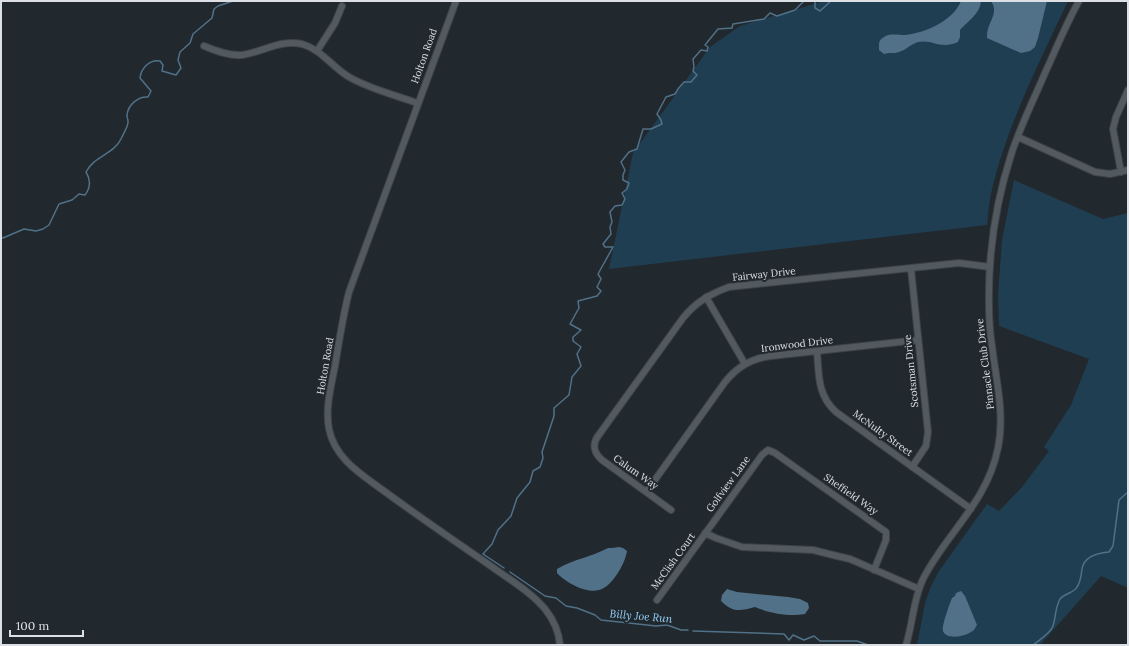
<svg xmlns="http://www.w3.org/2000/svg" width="1129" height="646" font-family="Lora,serif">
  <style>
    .green { fill: #203e52 }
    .water { fill: #517188 }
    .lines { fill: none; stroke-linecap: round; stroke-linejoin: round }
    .stream { stroke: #517188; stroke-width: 1.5 }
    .minor-casing { stroke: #3d4347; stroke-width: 8 }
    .minor { stroke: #525a60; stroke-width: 6 }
    .labels { text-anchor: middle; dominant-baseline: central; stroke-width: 4; stroke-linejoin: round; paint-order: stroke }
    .street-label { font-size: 10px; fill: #dce0e4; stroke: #21282e }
    .water-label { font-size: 11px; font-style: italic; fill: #95cff7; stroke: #21282e }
  </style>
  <rect width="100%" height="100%" fill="#21282e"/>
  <!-- green -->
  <path class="green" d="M 824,1 L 1068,1 C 1039,63 1006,127 991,194 C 989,204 988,214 987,225 L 609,269 L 633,153 L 710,47 L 740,26 Z
    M 1014,180 L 1103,219 L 1128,213 L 1128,588 L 1101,576 L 1040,645 L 917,645 L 925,603 L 931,586 L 939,571 L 987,504 L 999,511 L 1022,487 L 1049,451 L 1044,447 L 1071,405 L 1089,359 L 999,326 L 998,295 L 1002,240 Z"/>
  <!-- water -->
  <path class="water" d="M 961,1 L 981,1 C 980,14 968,21 960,30 L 960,37 L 958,42 C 940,50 933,39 918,42 C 911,44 906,50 899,52 C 894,54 889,52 884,54 L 879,50 C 879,45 878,40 884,37 C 889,33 898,35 905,35 C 925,33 953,21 961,1 Z
    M 991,1 L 1047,1 L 1038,38 L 1035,47 L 1030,51 L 1021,53 L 987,38 C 986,22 1000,15 991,1 Z
    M 619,547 L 623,548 L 627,551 C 625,564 612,587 599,590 C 586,594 565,582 557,573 L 557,569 C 574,559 591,557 608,548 L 612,548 Z
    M 727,589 L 737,592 L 788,597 L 800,599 L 808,603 L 809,608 L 805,614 C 790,617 769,613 755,607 C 740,611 733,613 721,601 L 722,595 Z
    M 961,591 L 965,596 L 977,625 C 977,625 974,630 974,630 C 967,636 947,641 943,631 C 941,627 950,603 952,598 L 955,596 L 956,593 Z"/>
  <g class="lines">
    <!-- stream -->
    <path class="stream" d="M 815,1 L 815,8 L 820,11 L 831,1
      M 1,237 L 3,238 L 24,229 L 36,231 L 43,229 L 49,225 L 59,204 L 72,200 L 79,194 L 85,195 C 91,187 91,180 86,172 C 94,156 114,154 121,139 C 123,134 128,127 128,122 C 128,117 127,120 127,115 C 128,105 138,96 148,97 L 151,91 L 140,78 C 141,68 150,59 160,61 L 163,65 L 162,71 L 176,75 L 181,68 L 178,60 L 180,52 L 190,43 L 193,34 L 212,18 L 214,9 L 218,6 L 233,1
      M 504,568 L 483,554 L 492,544 L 498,530 L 511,516 L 517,498 L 530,482 L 533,471 L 540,467 L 543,458 L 542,452 L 554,416 L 554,408 L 569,395 L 572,377 L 581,366 L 577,354 L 581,347 L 573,341 L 573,337 L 581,330 L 570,324 L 579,308 L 578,301 L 597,296 L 601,291 L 597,287 L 601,279 L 598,274 L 613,247 L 605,247 L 603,244 L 611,234 L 610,227 L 612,222 L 610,212 L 615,206 L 622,205 L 625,199 L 622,193 L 627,189 L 629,183 L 623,180 L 623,175 L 625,170 L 621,162 L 629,152 L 637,149 L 643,129 L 651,129 L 662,124 L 661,120 L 657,114 L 666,97 L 675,94 L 678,89 L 684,82 L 691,82 L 697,75 L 693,71 L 694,67 L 693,59 L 701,50 L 707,51 L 708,47 L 705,45 L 718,29 L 732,28 L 733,24 L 764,19 L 770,13 L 777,16 L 795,10 L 804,1
      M 510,572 L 545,596 L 556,598 L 566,606 L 577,608 L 595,615 L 601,620 L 656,626 L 667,625 L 681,630 L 688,630
      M 693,631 L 784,634 L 789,640 L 793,635 L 804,640 L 814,636 L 820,641 L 857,641 L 868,645
      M 1033,645 C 1039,640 1050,634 1053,626 C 1056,617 1055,608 1060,599 C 1065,593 1074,593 1077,587 C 1081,581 1081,575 1082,569 C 1084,556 1097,553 1109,552 L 1113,546 L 1119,500 L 1128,492"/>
    <defs>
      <path id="minor" d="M 456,1 L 349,292 C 343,316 339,341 335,366 C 331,387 325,408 329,429 C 335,459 361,474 384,491 C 418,516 453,540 488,564 C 507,578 530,591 545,609 C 553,619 559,632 560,645
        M 204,46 C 216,51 229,56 242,55 C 263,52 281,39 302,44 C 321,49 332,67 349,77 C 370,89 395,95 417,103
        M 317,51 L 335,23 L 342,6
        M 1018,137 L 1095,172 L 1110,174 L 1128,170
        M 1121,172 L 1113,129 L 1116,117 L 1128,90
        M 911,269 L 928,432 L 926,446 L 912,467
        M 706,297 L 745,364
        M 817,351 C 819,374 817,395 836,412 L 971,509
        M 647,491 L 725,382 C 737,367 753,358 771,356 L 918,340
        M 671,510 L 602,460 C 594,453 592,444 598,436 L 683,318 C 696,302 710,294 729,287 L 959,263 L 990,267
        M 705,533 L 716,538 L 742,547 L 813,550 L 837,556 L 850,559 L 919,589
        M 657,600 L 762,455 L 768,450 L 775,453 L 886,532 L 886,540 L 874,570
        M 906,645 C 913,623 913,600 923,579 C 947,532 987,503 998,448 C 1005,414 996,380 992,346 C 990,333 989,318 989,305 C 988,253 996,201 1012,152 C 1021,125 1034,99 1045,73 C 1056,49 1066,24 1079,1"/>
    </defs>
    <!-- minor casing -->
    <use href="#minor" class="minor-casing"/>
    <!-- minor -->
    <use href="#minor" class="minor"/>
  </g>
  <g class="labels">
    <!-- street labels -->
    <g class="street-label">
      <text transform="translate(424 56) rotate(-70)">Holton Road</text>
      <text transform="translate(764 274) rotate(-6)">Fairway Drive</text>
      <text transform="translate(797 344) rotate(-7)">Ironwood Drive</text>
      <text transform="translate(985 364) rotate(-97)">Pinnacle Club Drive</text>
      <text transform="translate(325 366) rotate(-80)">Holton Road</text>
      <text transform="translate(911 371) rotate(-96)">Scotsman Drive</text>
      <text transform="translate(883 433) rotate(36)">McNulty Street</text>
      <text transform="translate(636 472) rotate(35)">Calum Way</text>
      <text transform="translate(728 484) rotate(-54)">Golfview Lane</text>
      <text transform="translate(851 494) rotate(35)">Sheffield Way</text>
      <text transform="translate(673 561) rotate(-54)">McClish Court</text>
    </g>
    <!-- water labels -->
    <g class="water-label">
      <text transform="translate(641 616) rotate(5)">Billy Joe Run</text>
    </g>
  </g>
  <!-- border -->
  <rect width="1129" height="646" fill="none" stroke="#dce0e4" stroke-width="4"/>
  <!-- scale -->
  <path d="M10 630v6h73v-6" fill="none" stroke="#dce0e4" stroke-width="2"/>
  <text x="16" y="630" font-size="12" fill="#dce0e4" stroke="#21282e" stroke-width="3" paint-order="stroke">100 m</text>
</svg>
